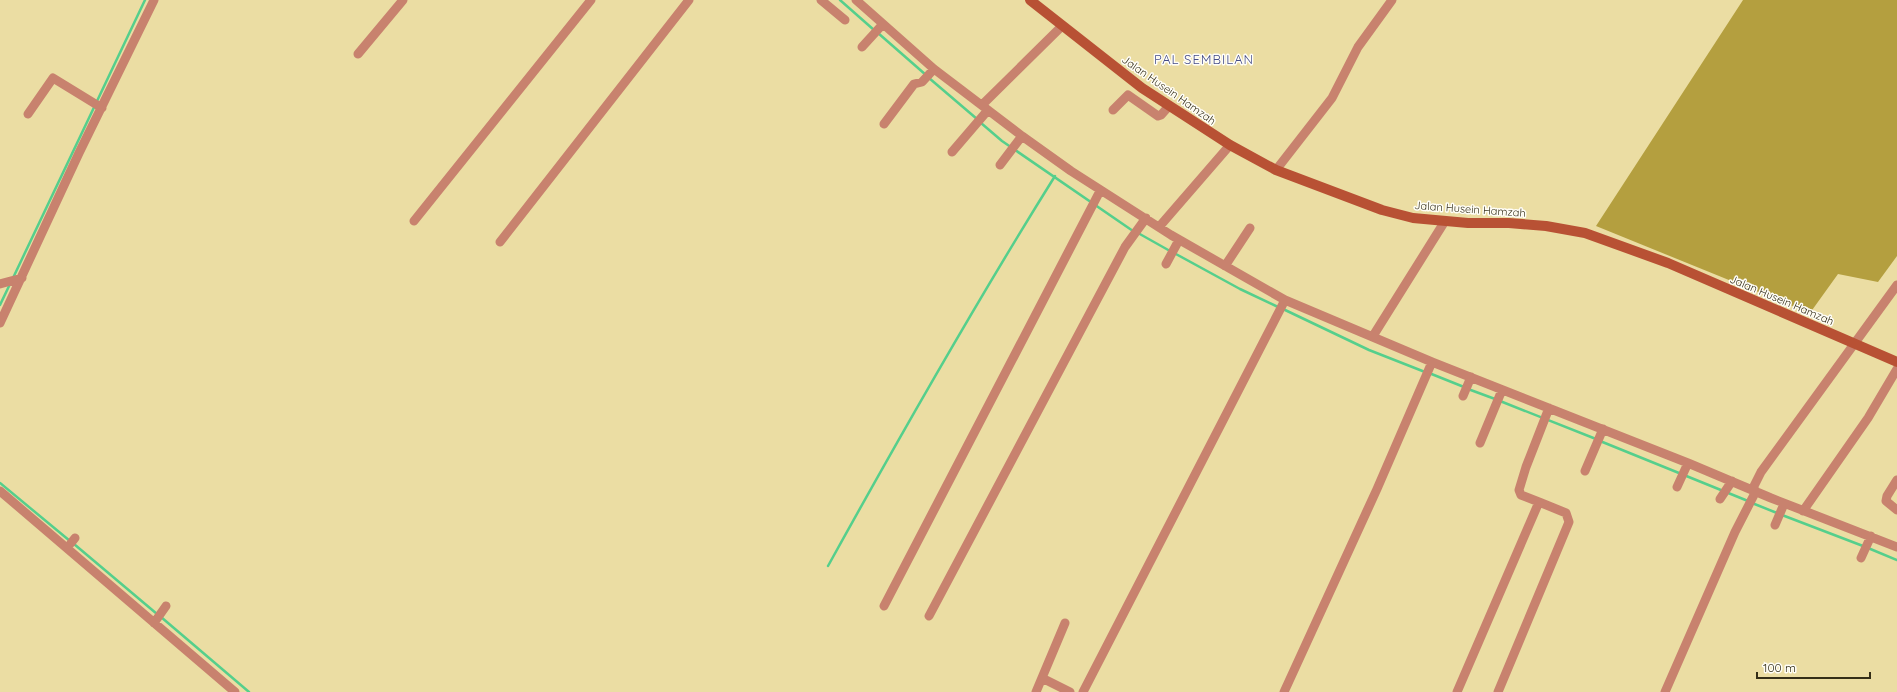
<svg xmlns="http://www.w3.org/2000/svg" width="1897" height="692" font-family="Quicksand,sans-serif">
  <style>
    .forest { fill: #b49f3f }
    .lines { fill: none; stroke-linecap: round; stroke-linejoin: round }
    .stream { stroke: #55cf8c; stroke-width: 2.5 }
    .street { stroke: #c8826e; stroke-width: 9 }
    .secondary { stroke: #b85134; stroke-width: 10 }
    .labels { text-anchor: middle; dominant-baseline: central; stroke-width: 3; stroke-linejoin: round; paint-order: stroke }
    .street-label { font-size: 11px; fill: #342e17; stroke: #fffef8 }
    .quarter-label { font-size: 13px; letter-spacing: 1px; fill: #444b88; stroke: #fffef8 }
  </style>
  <rect width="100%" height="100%" fill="#ebdda3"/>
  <!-- forest -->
  <path class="forest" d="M 1743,0 L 1897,0 L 1897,256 L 1878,282 L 1838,274 L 1810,313 L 1596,226 Z"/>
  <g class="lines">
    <!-- stream -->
    <path class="stream" d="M 840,0 L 874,30
      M 878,33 L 926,75
      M 929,78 L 977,119
      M 981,123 L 1002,141 L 1133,231
      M 1138,233 L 1170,251
      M 1174,253 L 1240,289 L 1278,307
      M 13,278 L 145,0
      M 0,305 L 10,284
      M 1283,309 L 1369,350 L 1425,372
      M 1429,373 L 1464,387
      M 1468,389 L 1495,399
      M 1500,401 L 1596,439
      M 1600,441 L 1748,501
      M 0,483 L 70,541
      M 1752,503 L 1777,513
      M 1782,515 L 1863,546
      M 74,544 L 157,614
      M 1868,548 L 1897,560
      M 828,566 C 901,434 975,304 1055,176
      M 161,617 L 249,692"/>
    <!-- street -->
    <path class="street" d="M 821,0 L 845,20
      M 856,0 L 934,69 L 1022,136 L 1071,171 L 1171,235 L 1285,300 L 1432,362 L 1688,463 L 1771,498 L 1897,547
      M 862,47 L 883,24
      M 358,54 L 403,0
      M 982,105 L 1062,26
      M 1113,110 L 1128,95 L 1158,116 L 1161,115 L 1169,106
      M 28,114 L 53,78 L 102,108
      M 884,124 L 914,84 L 922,82 L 934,69
      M 952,152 L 988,110
      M 1000,165 L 1022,136
      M 1276,170 L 1332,98 L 1358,47 L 1392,0
      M 414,221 L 591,0
      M 1159,227 L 1230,145
      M 500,242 L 689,0
      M 1166,264 L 1179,240
      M 1225,266 L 1250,228
      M 0,284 L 22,278
      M 0,323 L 79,153 L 154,0
      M 1373,336 L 1445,221
      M 1463,396 L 1471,377
      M 1480,443 L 1502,390
      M 1585,471 L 1603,429
      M 1897,480 L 1887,496 L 1886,501 L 1897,510
      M 1677,487 L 1688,463
      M 1752,490 L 1761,472 L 1897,285
      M 0,491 L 235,692
      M 1720,499 L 1732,481
      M 1803,511 L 1868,418 L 1897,369
      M 1775,525 L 1784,504
      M 71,543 L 75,538
      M 1861,558 L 1871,536
      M 884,606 L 1100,191
      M 929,616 L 1125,247 L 1146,218
      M 154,623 L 166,606
      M 1042,678 L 1070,692
      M 1036,692 L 1065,623
      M 1083,692 L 1285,300
      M 1284,692 L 1377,489 L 1432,362
      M 1457,692 L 1539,502 L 1521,495 L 1519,490 L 1526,467 L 1549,408
      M 1498,692 L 1569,522 L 1566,513 L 1539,502
      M 1665,692 L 1735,532 L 1756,491"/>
    <!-- secondary -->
    <path class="secondary" d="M 1030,0 L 1142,88 L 1230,145 L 1276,170 L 1382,210 L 1413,218 L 1468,223 L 1509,223 L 1546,226 L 1585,233 L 1668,263 L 1897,362"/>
  </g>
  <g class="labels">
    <!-- street labels -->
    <g class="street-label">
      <text transform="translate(1169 90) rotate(35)">Jalan Husein Hamzah</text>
      <text transform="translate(1470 209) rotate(4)">Jalan Husein Hamzah</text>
      <text transform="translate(1782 300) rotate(23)">Jalan Husein Hamzah</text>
    </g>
    <!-- quarter labels -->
    <g class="quarter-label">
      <text x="1204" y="59">PAL SEMBILAN</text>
    </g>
  </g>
  <!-- scale -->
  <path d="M1757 672v6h113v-6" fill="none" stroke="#342e17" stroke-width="2"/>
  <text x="1763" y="672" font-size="12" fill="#342e17" stroke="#fffef8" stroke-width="3" paint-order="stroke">100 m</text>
</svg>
